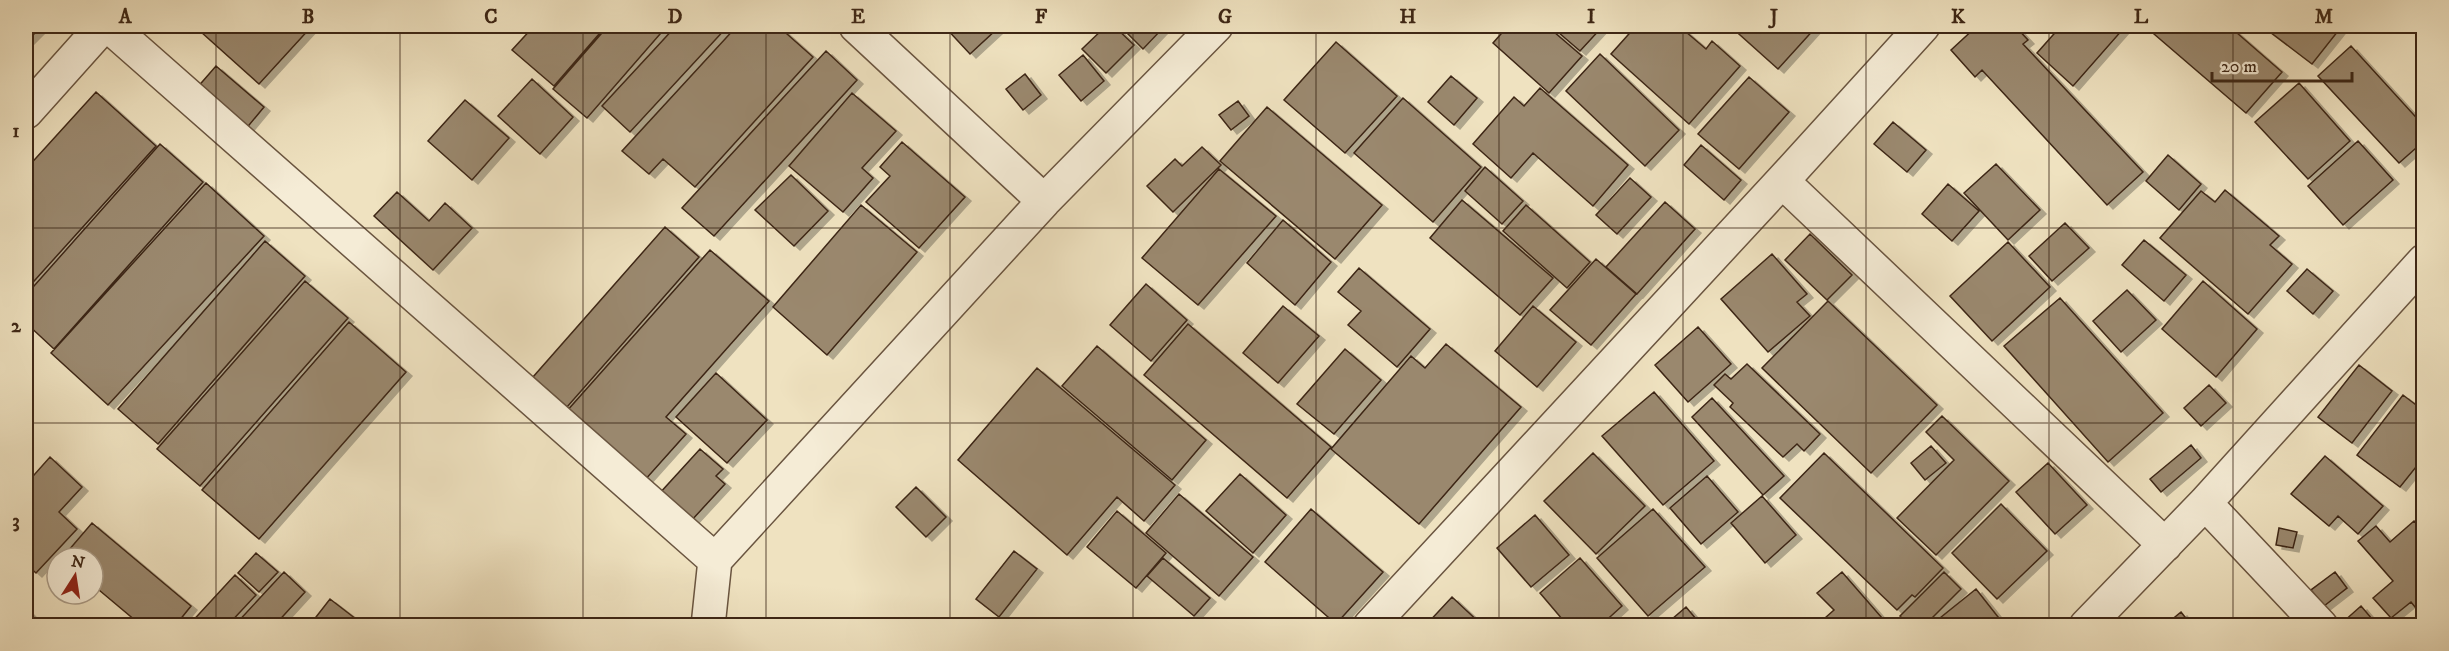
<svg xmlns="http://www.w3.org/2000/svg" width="2449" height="651" font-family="'IM FELL DW Pica',serif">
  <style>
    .building { fill: #9a886e; stroke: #3d2615; stroke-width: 1.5; filter: url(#shadow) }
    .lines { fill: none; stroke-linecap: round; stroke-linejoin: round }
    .minor-casing { stroke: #6a5540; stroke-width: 36 }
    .minor { stroke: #f5ecd6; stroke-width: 33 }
    .grid { fill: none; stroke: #3d2615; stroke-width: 1.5; stroke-opacity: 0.55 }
    .neatline { fill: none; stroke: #3d2615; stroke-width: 2 }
    .grid-label { font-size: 20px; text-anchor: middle; font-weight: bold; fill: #3d2615 }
  </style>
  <defs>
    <filter id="shadow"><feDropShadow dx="6" dy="4" stdDeviation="0" flood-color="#0004"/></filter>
  </defs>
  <rect width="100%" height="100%" fill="#efe2c0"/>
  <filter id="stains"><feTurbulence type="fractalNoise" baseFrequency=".00333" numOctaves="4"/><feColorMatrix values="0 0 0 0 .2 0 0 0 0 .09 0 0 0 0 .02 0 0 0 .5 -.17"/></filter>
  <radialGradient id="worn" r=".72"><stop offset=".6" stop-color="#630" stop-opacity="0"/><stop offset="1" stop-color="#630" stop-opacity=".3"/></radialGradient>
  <!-- building -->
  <path class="building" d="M 26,26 L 42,26 L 26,42 Z
    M 206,26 L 312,26 L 259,84 L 201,32 Z
    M 534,26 L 606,26 L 554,86 L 512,50 Z
    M 608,26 L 667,26 L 587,118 L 553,89 Z
    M 676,26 L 728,26 L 630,132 L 602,106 Z
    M 737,26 L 778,26 L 813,57 L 695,187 L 663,159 L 649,174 L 622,151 Z
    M 944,26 L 995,26 L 998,28 L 970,54 Z
    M 1106,26 L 1114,26 L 1134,45 L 1106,73 L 1082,49 Z
    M 1132,26 L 1160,26 L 1163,28 L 1143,49 L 1126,32 Z
    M 1508,26 L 1547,26 L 1582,56 L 1549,93 L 1493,43 Z
    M 1551,26 L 1603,26 L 1580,51 Z
    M 1636,26 L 1679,26 L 1706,49 L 1712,41 L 1740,66 L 1689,124 L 1611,54 Z
    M 1730,26 L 1817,26 L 1778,69 Z
    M 1977,26 L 2015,26 L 2028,40 L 2023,44 L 2143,172 L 2107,205 L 1982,70 L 1975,77 L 1951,50 Z
    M 2061,26 L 2121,26 L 2124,28 L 2073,86 L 2037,53 Z
    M 2149,26 L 2229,26 L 2282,72 L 2246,113 L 2147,28 Z
    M 2262,26 L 2342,26 L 2312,64 Z
    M 1336,42 L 1397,96 L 1345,153 L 1284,100 Z
    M 2351,46 L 2424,126 L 2424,141 L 2399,163 L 2318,76 Z
    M 826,51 L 857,80 L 714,236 L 682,208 Z
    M 1600,54 L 1679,130 L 1645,166 L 1566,91 Z
    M 1083,55 L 1104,81 L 1081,101 L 1059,75 Z
    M 216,66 L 264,107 L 245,130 L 196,89 Z
    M 1025,74 L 1041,95 L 1023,110 L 1006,89 Z
    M 1451,76 L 1477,98 L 1454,125 L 1428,102 Z
    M 1749,77 L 1789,112 L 1739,169 L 1698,134 Z
    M 532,79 L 573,117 L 540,154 L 498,116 Z
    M 2299,83 L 2350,141 L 2308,179 L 2255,122 Z
    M 1540,88 L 1628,165 L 1593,206 L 1533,153 L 1511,178 L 1473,144 L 1514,97 L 1524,106 Z
    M 96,92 L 156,146 L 26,290 L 26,169 Z
    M 852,93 L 896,131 L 862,168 L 873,178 L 843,212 L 789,166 Z
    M 1403,98 L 1481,167 L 1433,222 L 1354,153 Z
    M 465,100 L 509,138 L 472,180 L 428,141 Z
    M 1238,101 L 1249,116 L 1231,130 L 1219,115 Z
    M 1267,107 L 1382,205 L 1335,259 L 1220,161 Z
    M 1893,122 L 1926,150 L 1907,172 L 1874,144 Z
    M 2358,141 L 2393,180 L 2343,225 L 2308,186 Z
    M 902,142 L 965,197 L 919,248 L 866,202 L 890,176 L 880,167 Z
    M 160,144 L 203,182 L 54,349 L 26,323 L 26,295 Z
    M 1701,145 L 1741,180 L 1724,200 L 1684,165 Z
    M 1202,147 L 1221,165 L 1173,212 L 1147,186 L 1175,159 L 1182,166 Z
    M 2168,155 L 2201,184 L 2179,210 L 2146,181 Z
    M 1996,164 L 2040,210 L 2008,240 L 1964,193 Z
    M 1485,167 L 1523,201 L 1502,224 L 1465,191 Z
    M 1219,169 L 1276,216 L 1198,305 L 1142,258 Z
    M 791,175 L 828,211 L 794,246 L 755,210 Z
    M 1630,178 L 1651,197 L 1617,234 L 1596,215 Z
    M 206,183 L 264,236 L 108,405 L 51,353 Z
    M 1948,184 L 1979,211 L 1952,241 L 1922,214 Z
    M 2225,190 L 2279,236 L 2270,245 L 2292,264 L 2248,314 L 2160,238 L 2201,191 L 2215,202 Z
    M 397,192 L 429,221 L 445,203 L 472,228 L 433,270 L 374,216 Z
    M 1462,200 L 1553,278 L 1520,315 L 1430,238 Z
    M 1665,202 L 1695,229 L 1637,294 L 1606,267 Z
    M 861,205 L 917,252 L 827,355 L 773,307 Z
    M 1526,205 L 1590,262 L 1567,288 L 1503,231 Z
    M 1283,220 L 1331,262 L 1295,305 L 1247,263 Z
    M 2065,223 L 2089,248 L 2052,281 L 2029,256 Z
    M 665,227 L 699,257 L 567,407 L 533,377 Z
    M 1810,234 L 1852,275 L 1827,300 L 1785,260 Z
    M 2144,240 L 2186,275 L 2164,301 L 2122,265 Z
    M 265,241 L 305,276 L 158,444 L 118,409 Z
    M 2008,242 L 2050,287 L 1992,341 L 1950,296 Z
    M 710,250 L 769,301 L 666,417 L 686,434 L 644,481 L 566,412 Z
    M 1772,254 L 1807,294 L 1797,302 L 1810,316 L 1768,352 L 1721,299 Z
    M 1596,259 L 1636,294 L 1591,345 L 1550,310 Z
    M 1359,268 L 1430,329 L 1397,367 L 1348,325 L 1361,311 L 1338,292 Z
    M 2307,269 L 2333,291 L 2313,314 L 2287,291 Z
    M 305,281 L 348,318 L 200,486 L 157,449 Z
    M 2203,281 L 2257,329 L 2216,377 L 2162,329 Z
    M 1146,284 L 1187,320 L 1151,361 L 1110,325 Z
    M 2127,290 L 2156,320 L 2121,352 L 2093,321 Z
    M 2060,298 L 2163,413 L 2108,462 L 2004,346 Z
    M 1828,301 L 1937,405 L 1871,473 L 1762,368 Z
    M 1283,306 L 1319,336 L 1278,383 L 1243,353 Z
    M 1533,306 L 1576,342 L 1537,387 L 1495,351 Z
    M 349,322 L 406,372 L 259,539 L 202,490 Z
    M 1188,324 L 1331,447 L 1287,498 L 1144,375 Z
    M 1698,327 L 1731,364 L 1688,402 L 1655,365 Z
    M 1446,344 L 1521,407 L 1419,524 L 1331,449 L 1411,356 L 1425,368 Z
    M 1097,346 L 1206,440 L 1172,480 L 1062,386 Z
    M 1345,349 L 1381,380 L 1334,434 L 1297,404 Z
    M 1747,364 L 1820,434 L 1804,451 L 1797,444 L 1783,457 L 1730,407 L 1733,403 L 1714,385 L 1725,374 L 1731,379 Z
    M 2359,365 L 2392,391 L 2352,443 L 2318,417 Z
    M 1037,368 L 1175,485 L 1144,521 L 1117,497 L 1067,555 L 958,460 Z
    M 716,373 L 767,420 L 727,463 L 676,417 Z
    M 2209,385 L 2226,403 L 2201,426 L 2184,408 Z
    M 1654,392 L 1714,461 L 1663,505 L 1602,436 Z
    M 2403,395 L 2424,411 L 2424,457 L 2400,487 L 2357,455 Z
    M 1712,398 L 1784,476 L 1763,495 L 1692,417 Z
    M 1942,416 L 2009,481 L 1936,555 L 1897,518 L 1954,460 L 1926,432 Z
    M 2191,445 L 2201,458 L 2161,492 L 2150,479 Z
    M 1931,446 L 1946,463 L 1925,480 L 1911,463 Z
    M 700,449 L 723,469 L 716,476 L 725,484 L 691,521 L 659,494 Z
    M 1593,453 L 1645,506 L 1596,554 L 1544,501 Z
    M 1824,453 L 1943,568 L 1915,597 L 1912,595 L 1897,610 L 1780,498 Z
    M 2325,456 L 2383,506 L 2358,534 L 2338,516 L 2329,526 L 2291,494 Z
    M 50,457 L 82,487 L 59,512 L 77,529 L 36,573 L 26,564 L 26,484 Z
    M 2048,463 L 2087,505 L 2055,534 L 2016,492 Z
    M 1240,474 L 1286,515 L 1253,553 L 1206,511 Z
    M 1707,476 L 1738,512 L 1701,544 L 1670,508 Z
    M 916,487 L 946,517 L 926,537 L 896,507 Z
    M 1179,494 L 1253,557 L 1219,596 L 1146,533 Z
    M 1762,496 L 1796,535 L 1765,563 L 1731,523 Z
    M 2001,504 L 2047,551 L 1997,599 L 1952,553 Z
    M 1311,509 L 1383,572 L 1336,624 L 1265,562 Z
    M 1653,509 L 1705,567 L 1648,616 L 1597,558 Z
    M 1117,511 L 1166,553 L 1136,588 L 1087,547 Z
    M 1535,515 L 1569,555 L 1531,587 L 1497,548 Z
    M 2414,521 L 2424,532 L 2424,600 L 2415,607 L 2411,602 L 2391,618 L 2373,598 L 2393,581 L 2358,541 L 2376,526 L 2390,542 Z
    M 92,523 L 191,606 L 175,626 L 142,626 L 93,585 L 93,558 L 62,558 Z
    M 2279,528 L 2297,532 L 2293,548 L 2276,545 Z
    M 1014,551 L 1037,569 L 999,617 L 976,599 Z
    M 256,553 L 278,572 L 259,592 L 238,573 Z
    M 1163,558 L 1210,598 L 1194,616 L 1147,576 Z
    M 1580,558 L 1622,606 L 1600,626 L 1568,626 L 1540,593 Z
    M 284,572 L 305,592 L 274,626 L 234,626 Z
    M 1842,572 L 1889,626 L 1816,626 L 1834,610 L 1817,593 Z
    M 1944,572 L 1961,589 L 1924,626 L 1910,626 L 1900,616 Z
    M 2335,572 L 2347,588 L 2324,606 L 2311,590 Z
    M 235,575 L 256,595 L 227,626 L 188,626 Z
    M 1976,589 L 2002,622 L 1998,626 L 1930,626 Z
    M 1452,597 L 1483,626 L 1425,626 Z
    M 330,599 L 365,626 L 309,626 Z
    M 2361,606 L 2378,626 L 2346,626 L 2343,622 Z
    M 1686,607 L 1702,626 L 1664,626 Z
    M 26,609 L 42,626 L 26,626 Z
    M 2181,612 L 2192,626 L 2164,626 Z"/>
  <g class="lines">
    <defs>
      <path id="minor" d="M 109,26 L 715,560
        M 856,26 L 1044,201
        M 26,112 L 103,26
        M 1782,181 L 2165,545
        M 2205,503 L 2321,626
        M 708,626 L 715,560 L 1044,201 L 1216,26
        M 1370,626 L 1782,181 L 1923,26
        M 2086,626 L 2205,503 L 2424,261"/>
    </defs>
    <!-- minor casing -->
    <use href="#minor" class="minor-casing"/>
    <!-- minor -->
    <use href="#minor" class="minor"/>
  </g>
  <!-- grid -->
  <path class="grid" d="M 216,26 L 216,626M 400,26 L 400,626M 583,26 L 583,626M 766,26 L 766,626M 950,26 L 950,626M 1133,26 L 1133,626M 1316,26 L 1316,626M 1499,26 L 1499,626M 1683,26 L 1683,626M 1866,26 L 1866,626M 2049,26 L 2049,626M 2233,26 L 2233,626M 26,228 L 2424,228M 26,423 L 2424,423"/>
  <!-- margin -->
  <rect width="2449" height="651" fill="none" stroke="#efe2c0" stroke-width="66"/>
  <!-- north arrow -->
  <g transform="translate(75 576) rotate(12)"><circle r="28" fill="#f5ecd6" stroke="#ab9d89" stroke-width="1.5"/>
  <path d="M0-4.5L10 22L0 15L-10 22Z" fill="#8f2418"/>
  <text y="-9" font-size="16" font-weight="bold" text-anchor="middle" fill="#3d2615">N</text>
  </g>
  <!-- scale -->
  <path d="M2212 72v9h140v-9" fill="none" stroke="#3d2615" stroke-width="3"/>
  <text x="2221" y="72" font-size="18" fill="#3d2615" stroke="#f5ecd6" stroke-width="4.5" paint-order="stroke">20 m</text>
  <rect x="33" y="33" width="2383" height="585" class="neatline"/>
  <g class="grid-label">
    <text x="125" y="23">A</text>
    <text x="308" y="23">B</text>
    <text x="491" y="23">C</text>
    <text x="675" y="23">D</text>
    <text x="858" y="23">E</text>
    <text x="1041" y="23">F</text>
    <text x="1225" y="23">G</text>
    <text x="1408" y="23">H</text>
    <text x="1591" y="23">I</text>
    <text x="1774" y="23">J</text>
    <text x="1958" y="23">K</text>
    <text x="2141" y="23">L</text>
    <text x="2324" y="23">M</text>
    <text x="16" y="137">1</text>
    <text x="16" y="332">2</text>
    <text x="16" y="527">3</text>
  </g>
  <rect width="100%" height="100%" filter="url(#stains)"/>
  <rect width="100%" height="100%" fill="url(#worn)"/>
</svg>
